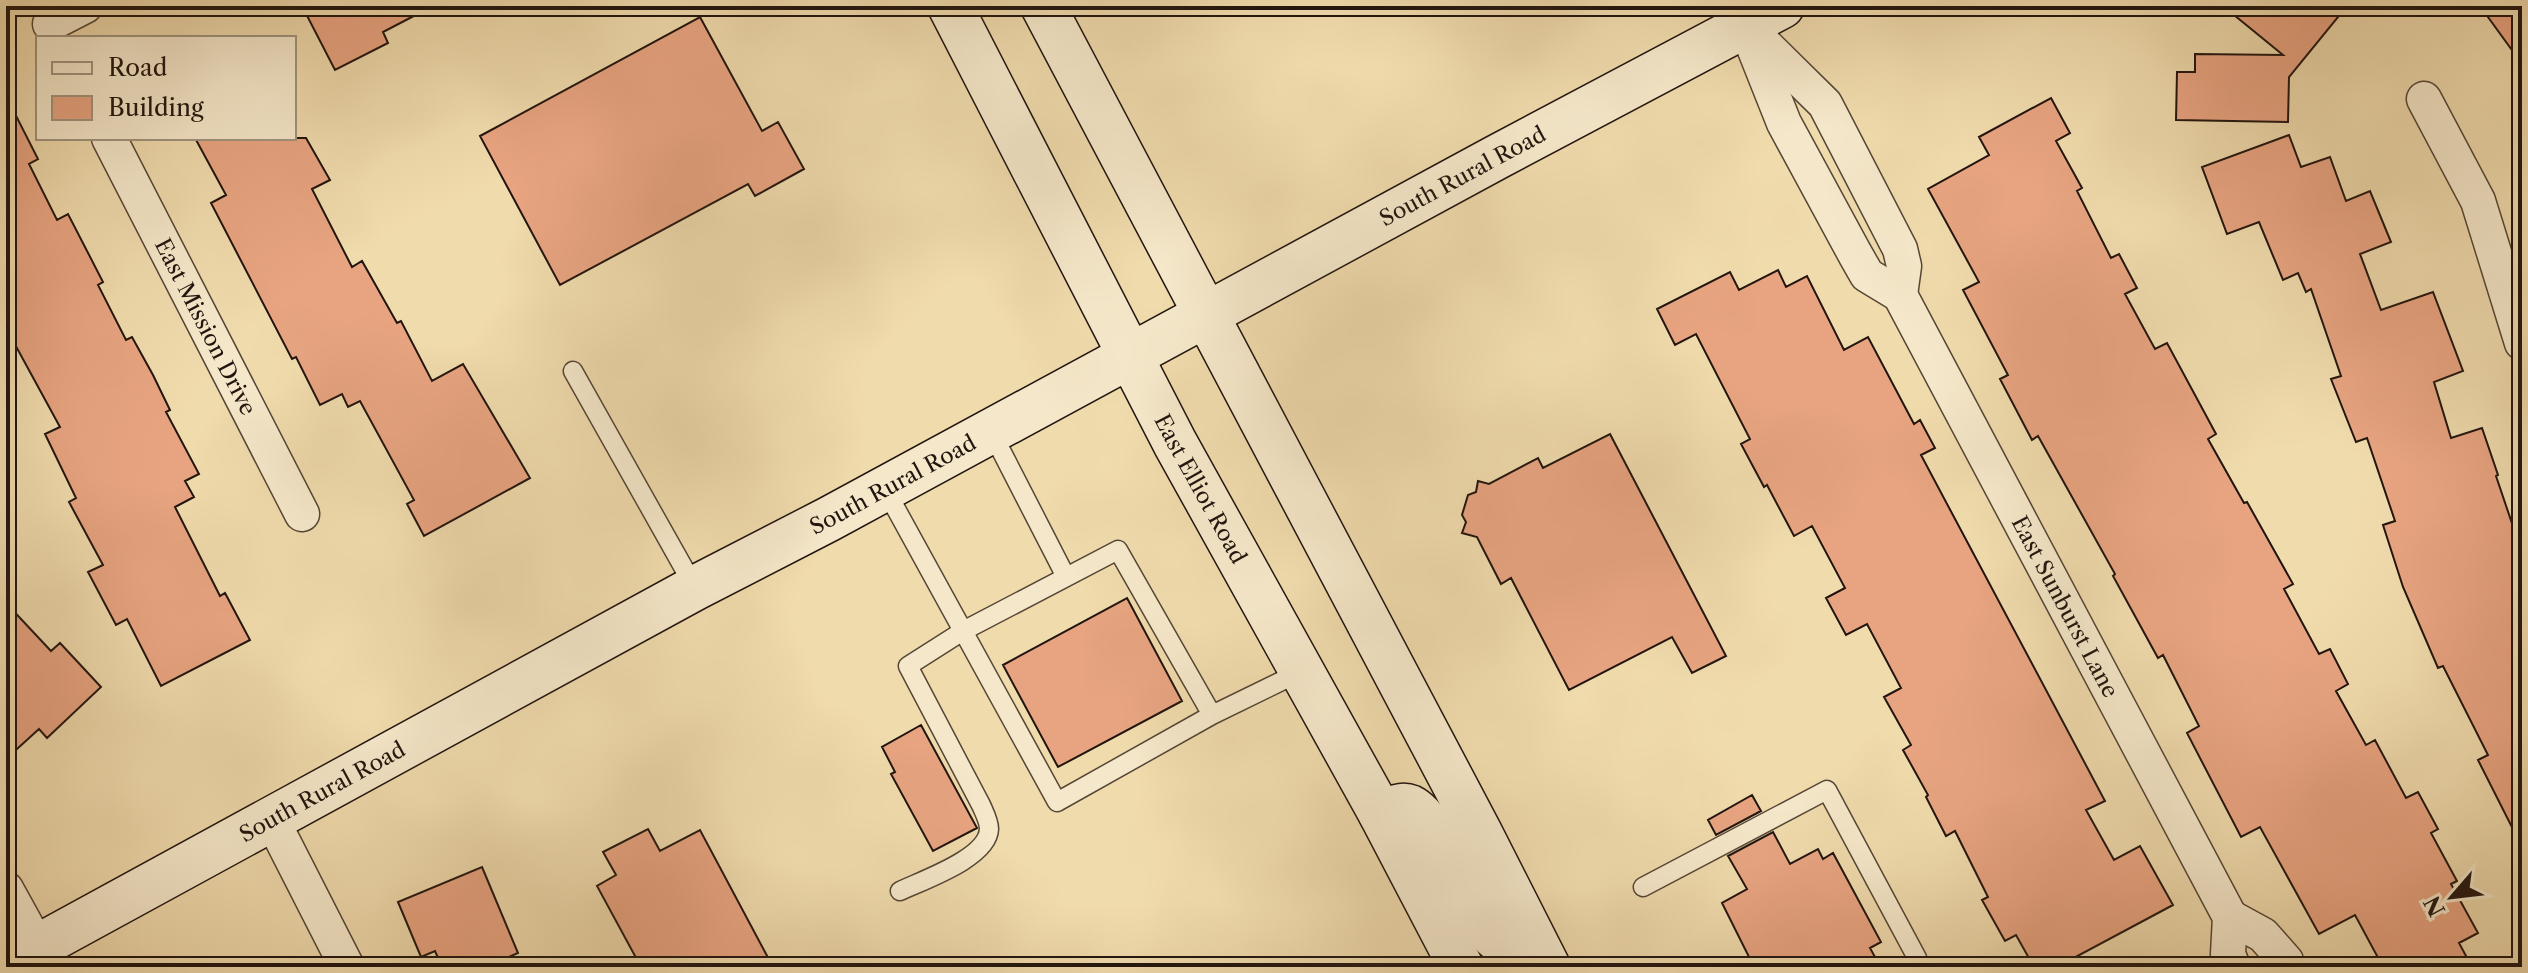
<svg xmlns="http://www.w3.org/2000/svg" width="2528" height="973" font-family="'Libre Caslon Text',serif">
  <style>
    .building { fill: #e8a481; stroke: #21150f; stroke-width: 2 }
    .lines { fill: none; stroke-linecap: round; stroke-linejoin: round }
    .service-casing { stroke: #554636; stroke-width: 21 }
    .minor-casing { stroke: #554636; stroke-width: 37 }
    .secondary-casing { stroke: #21150f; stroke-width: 47 }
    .service { stroke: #f5e8ca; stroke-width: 18 }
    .minor { stroke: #f5e8ca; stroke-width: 34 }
    .secondary { stroke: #f5e8ca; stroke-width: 44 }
    .labels { text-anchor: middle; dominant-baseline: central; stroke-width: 6; stroke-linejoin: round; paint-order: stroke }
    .street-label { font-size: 22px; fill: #21150f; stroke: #f5e8ca }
  </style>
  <rect width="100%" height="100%" fill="#f0dbad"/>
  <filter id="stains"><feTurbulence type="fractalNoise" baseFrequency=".0025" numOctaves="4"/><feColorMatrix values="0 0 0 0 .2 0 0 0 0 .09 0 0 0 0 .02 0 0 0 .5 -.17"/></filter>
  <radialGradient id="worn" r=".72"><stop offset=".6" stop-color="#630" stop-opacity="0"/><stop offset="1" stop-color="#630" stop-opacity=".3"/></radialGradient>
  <!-- building -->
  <path class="building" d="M 302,6 L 433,6 L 383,32 L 388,43 L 335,70 Z
    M 2223,6 L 2347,6 L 2289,77 L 2288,122 L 2176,120 L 2177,72 L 2195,72 L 2195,54 L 2283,55 Z
    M 2480,6 L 2522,6 L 2522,64 Z
    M 700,17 L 762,131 L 778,122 L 804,169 L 755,196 L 748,184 L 560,285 L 480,136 Z
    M 6,96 L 38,159 L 29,164 L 57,220 L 68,214 L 103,282 L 98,285 L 126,340 L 132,337 L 153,375 L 170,410 L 166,412 L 199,474 L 185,481 L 194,497 L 175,507 L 220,596 L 225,593 L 250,640 L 161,686 L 127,619 L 116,625 L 88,572 L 103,565 L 69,502 L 76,498 L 45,434 L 60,427 L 6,328 Z
    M 2051,98 L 2070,133 L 2056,141 L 2082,188 L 2077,191 L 2111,258 L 2119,254 L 2137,288 L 2125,294 L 2155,349 L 2167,343 L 2216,434 L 2208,439 L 2244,503 L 2247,502 L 2293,584 L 2284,589 L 2319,654 L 2330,649 L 2348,684 L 2336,691 L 2366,745 L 2375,740 L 2406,798 L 2418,792 L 2438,829 L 2431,833 L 2457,881 L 2451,884 L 2478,933 L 2459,943 L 2472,967 L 2383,967 L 2355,915 L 2319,934 L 2260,827 L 2241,837 L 2187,733 L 2199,726 L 2163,655 L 2158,658 L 2113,576 L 2115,574 L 2038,436 L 2032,440 L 2000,379 L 2008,375 L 1963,290 L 1979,282 L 1928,189 L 1989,155 L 1979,137 Z
    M 2289,135 L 2301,167 L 2330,157 L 2346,201 L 2370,191 L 2391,242 L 2360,254 L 2381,310 L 2433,292 L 2463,371 L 2434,382 L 2451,438 L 2482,428 L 2498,475 L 2496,476 L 2522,553 L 2522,847 L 2478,760 L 2488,755 L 2443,666 L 2438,668 L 2403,587 L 2383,525 L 2395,521 L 2367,438 L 2356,442 L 2331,379 L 2341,376 L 2311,289 L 2306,292 L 2298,273 L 2283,280 L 2259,222 L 2227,234 L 2202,167 Z
    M 195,138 L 306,138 L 330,180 L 312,189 L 352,267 L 362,261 L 397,323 L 401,321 L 432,381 L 463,364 L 530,478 L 424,536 L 407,504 L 414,500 L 360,401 L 348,407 L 342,394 L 320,405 L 296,357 L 292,359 L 211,203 L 226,195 Z
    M 1778,270 L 1786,287 L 1807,276 L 1844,350 L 1868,337 L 1914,424 L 1920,420 L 1935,448 L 1921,455 L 2105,801 L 2086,810 L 2114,860 L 2140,846 L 2173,905 L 2057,967 L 2034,967 L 2016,935 L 2005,941 L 1982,900 L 1988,897 L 1955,831 L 1946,836 L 1926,797 L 1928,795 L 1903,750 L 1911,745 L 1884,697 L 1901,688 L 1867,624 L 1846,635 L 1826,598 L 1845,588 L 1812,526 L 1794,536 L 1767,485 L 1764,487 L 1741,444 L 1750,439 L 1696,334 L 1675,345 L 1657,309 L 1730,272 L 1739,290 Z
    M 1610,434 L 1726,656 L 1692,673 L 1672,637 L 1569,690 L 1511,578 L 1501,584 L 1477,537 L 1462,533 L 1466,522 L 1462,515 L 1468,495 L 1476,492 L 1478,481 L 1489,484 L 1538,458 L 1543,468 Z
    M 1127,598 L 1182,701 L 1058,767 L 1003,665 Z
    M 6,603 L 51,651 L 60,643 L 101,687 L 47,738 L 39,729 L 6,759 Z
    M 921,725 L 977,828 L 933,851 L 891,774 L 895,772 L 882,747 Z
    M 1752,795 L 1761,811 L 1716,835 L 1708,820 Z
    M 648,829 L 660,851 L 700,830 L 773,967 L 641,967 L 597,886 L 616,875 L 603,852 Z
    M 1773,832 L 1790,864 L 1818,849 L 1823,859 L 1833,853 L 1881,942 L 1870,948 L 1875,957 L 1857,967 L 1754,967 L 1722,903 L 1747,889 L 1728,856 Z
    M 482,867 L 518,953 L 486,967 L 442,967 L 435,951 L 421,957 L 398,902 Z"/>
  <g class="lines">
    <defs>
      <path id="service" d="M 573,371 L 695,588
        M 991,431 L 1066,577
        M 885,489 L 1057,802 L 1212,715 L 1302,671
        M 1643,887 L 1827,790 L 1917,958 L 1914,967
        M 900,891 C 923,880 988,858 989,829 C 989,821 984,812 981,805 L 908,666 L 963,631 L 1118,550 L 1212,715"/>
      <g id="minor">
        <path d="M 50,24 L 85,6"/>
        <path id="s1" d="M 1745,25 L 1784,123 L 1855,254 L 1867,275 L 1900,295 L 2230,917 L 2228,954 L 2233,967"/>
        <path d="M 1756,36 L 1825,104 L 1900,249 L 1904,266 L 1900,295"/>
        <path d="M 2424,99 L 2478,201 L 2522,343"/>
        <path id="s2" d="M 109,138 L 302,514"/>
        <path d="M 271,818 L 347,967"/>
        <path d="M 6,889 L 38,947"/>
        <path d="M 2230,917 L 2263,935 L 2286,961 L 2288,967"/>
      </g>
      <g id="secondary">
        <path id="s3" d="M 950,6 L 1175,443 L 1381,814 L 1461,967"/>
        <path d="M 1043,6 L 1480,833 L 1548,967"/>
        <path d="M 1381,814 C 1390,810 1400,803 1410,807 C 1439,821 1467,906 1490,932 C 1502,946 1520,956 1534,967"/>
        <path id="s4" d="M 6,964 L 695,588 L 829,519 L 1497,157 L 1782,6"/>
      </g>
    </defs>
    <!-- service casing -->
    <use href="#service" class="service-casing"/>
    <!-- minor casing -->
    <use href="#minor" class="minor-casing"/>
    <!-- secondary casing -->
    <use href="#secondary" class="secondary-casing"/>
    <!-- service -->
    <use href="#service" class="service"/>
    <!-- minor -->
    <use href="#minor" class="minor"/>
    <!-- secondary -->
    <use href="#secondary" class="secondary"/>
  </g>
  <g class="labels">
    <!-- street labels -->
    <g class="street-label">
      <text stroke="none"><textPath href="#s4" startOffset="1656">South Rural Road</textPath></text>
      <text stroke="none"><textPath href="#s2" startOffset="212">East Mission Drive</textPath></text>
      <text stroke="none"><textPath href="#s4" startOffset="1008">South Rural Road</textPath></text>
      <text stroke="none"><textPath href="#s3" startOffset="544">East Elliot Road</textPath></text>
      <text stroke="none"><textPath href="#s1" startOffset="670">East Sunburst Lane</textPath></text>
      <text stroke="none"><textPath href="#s4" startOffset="360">South Rural Road</textPath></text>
    </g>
  </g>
  <!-- margin -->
  <rect width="2528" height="973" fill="none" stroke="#f0dbad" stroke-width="32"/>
  <rect x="8" y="8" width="2512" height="957" fill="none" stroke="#21150f" stroke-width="4"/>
  <rect x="16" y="16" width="2496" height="941" fill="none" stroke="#21150f" stroke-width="2"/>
  <!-- legend -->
  <rect x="36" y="36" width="260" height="104" fill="#f5e8ca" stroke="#a0947f" stroke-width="2"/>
  <rect x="52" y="62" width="40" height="12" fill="#f5e8ca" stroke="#a0947f" stroke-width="2"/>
  <text x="108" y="76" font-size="24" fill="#21150f">Road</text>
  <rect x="52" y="96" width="40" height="24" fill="#e8a481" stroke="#a0947f" stroke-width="2"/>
  <text x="108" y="116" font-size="24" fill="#21150f">Building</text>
  <!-- north arrow -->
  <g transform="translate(2452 897) rotate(242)" stroke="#f5e8ca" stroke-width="6" paint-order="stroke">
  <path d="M0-6L14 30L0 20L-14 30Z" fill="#21150f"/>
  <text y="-12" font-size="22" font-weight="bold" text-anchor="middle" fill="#21150f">N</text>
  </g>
  <rect width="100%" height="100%" filter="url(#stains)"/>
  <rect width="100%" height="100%" fill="url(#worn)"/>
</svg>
